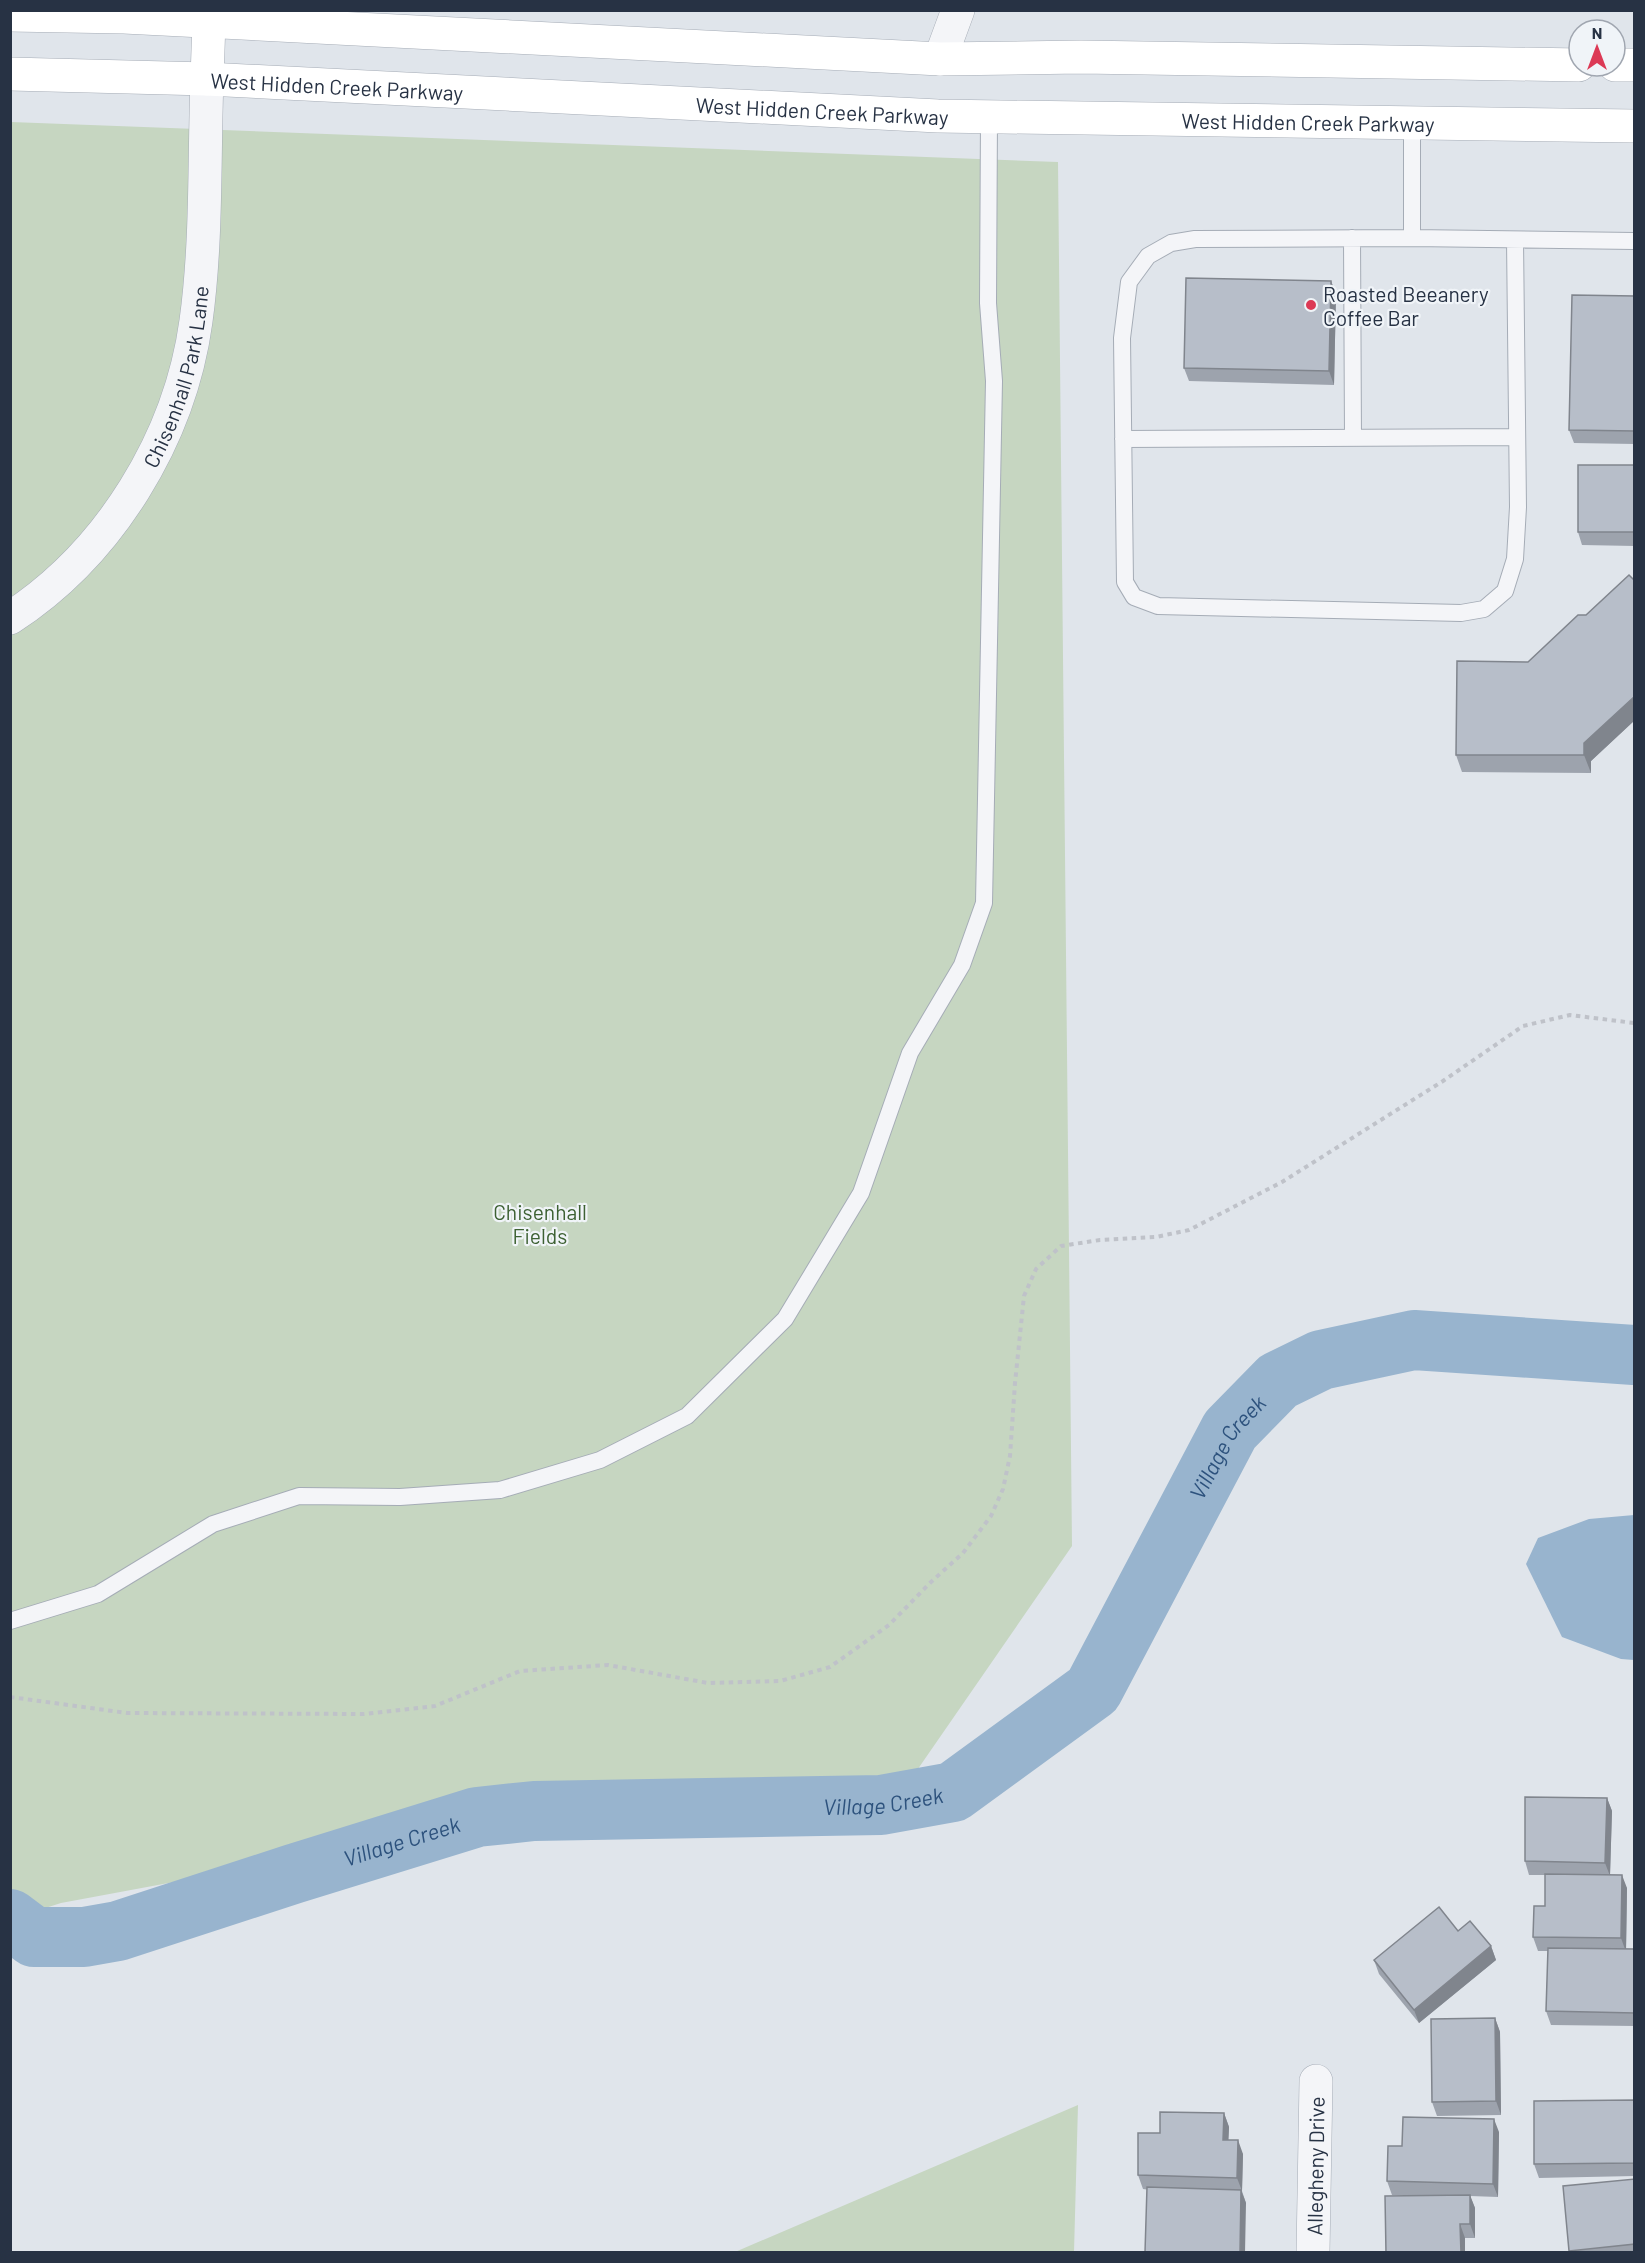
<svg xmlns="http://www.w3.org/2000/svg" width="1645" height="2263" font-family="Barlow,sans-serif">
  <style>
    .green { fill: #c6d6c1 }
    .water { fill: #98b4ce }
    .lines { fill: none; stroke-linecap: round; stroke-linejoin: round }
    .river { stroke: #98b4ce; stroke-width: 60 }
    .service-casing { stroke: #a5acb6; stroke-width: 18 }
    .minor-casing { stroke: #a5acb6; stroke-width: 34 }
    .secondary-casing { stroke: #a5acb6; stroke-width: 34 }
    .path { stroke: #bfc2c9; stroke-width: 4; stroke-dasharray: 4.5 4.5; stroke-linecap: butt }
    .service { stroke: #f4f5f8; stroke-width: 16 }
    .minor { stroke: #f4f5f8; stroke-width: 33 }
    .secondary { stroke: #fff; stroke-width: 33 }
    .wall { fill: #9da3ad }
    .shaded-wall { fill: #80858d }
    .building { fill: #b7bec9; stroke: #80858d; stroke-width: 1.5 }
    .poi-dot { fill: #dc3955; stroke: #f0f4f8; stroke-width: 2 }
    .labels { text-anchor: middle; dominant-baseline: central; stroke-width: 4.5; stroke-linejoin: round; paint-order: stroke }
    .street-label { font-size: 21px; fill: #273244; stroke: #f0f4f8 }
    .poi-label { font-size: 21px; fill: #273244; stroke: #f0f4f8; text-anchor: start }
    .park-label { font-size: 21px; fill: #3d6133; stroke: #f0f4f8 }
    .water-label { font-size: 22px; font-style: italic; fill: #2d527d; stroke: #f0f4f8 }
  </style>
  <rect width="100%" height="100%" fill="#e0e5eb"/>
  <!-- green -->
  <path class="green" d="M 11,122 L 1058,162 L 1072,1546 L 902,1792 L 508,1820 L 61,1903 L 11,1919 Z
    M 1078,2105 L 1074,2252 L 735,2252 Z"/>
  <!-- water -->
  <path class="water" d="M 1634,1515 L 1634,1660 L 1621,1659 L 1562,1637 L 1526,1564 L 1538,1538 L 1589,1519 Z"/>
  <g class="lines">
    <!-- river -->
    <path class="river" id="s1" d="M 10,1919 L 34,1937 L 84,1937 L 118,1931 L 293,1874 L 477,1817 L 534,1811 L 881,1805 L 953,1792 L 1093,1690 L 1230,1430 L 1278,1381 L 1321,1360 L 1414,1340 L 1634,1355"/>
    <defs>
      <path id="service" d="M 1412,123 L 1412,238 L 1634,241
        M 1352,238 L 1353,437
        M 1412,238 L 1195,239 L 1171,243 L 1148,256 L 1129,282 L 1122,338 L 1125,582 L 1134,597 L 1158,606 L 1461,613 L 1484,609 L 1505,591 L 1515,559 L 1518,507 L 1515,240
        M 1123,439 L 1517,437
        M 10,1621 L 98,1594 L 213,1524 L 299,1496 L 400,1497 L 500,1490 L 600,1460 L 687,1416 L 785,1319 L 861,1193 L 910,1053 L 962,965 L 984,903 L 994,381 L 988,303 L 989,117"/>
      <g id="minor">
        <path d="M 940,59 L 958,10"/>
        <path id="s2" d="M 10,618 C 110,553 180,438 196,321 C 207,241 204,159 207,79"/>
        <path id="s3" d="M 1313,2252 L 1316,2081"/>
      </g>
      <g id="secondary">
        <path d="M 10,15 L 124,17 L 940,59 L 1081,57 L 1579,65"/>
        <path d="M 1615,65 L 1634,65"/>
        <path id="s4" d="M 10,74 L 207,79 L 938,116 L 1634,126"/>
        <path d="M 207,79 L 209,21"/>
      </g>
    </defs>
    <!-- service casing -->
    <use href="#service" class="service-casing"/>
    <!-- minor casing -->
    <use href="#minor" class="minor-casing"/>
    <!-- secondary casing -->
    <use href="#secondary" class="secondary-casing"/>
    <!-- path -->
    <path class="path" d="M 10,1697 L 127,1713 L 364,1714 L 435,1706 L 520,1671 L 608,1665 L 708,1683 L 780,1681 L 830,1667 L 889,1625 L 931,1582 L 963,1553 L 991,1516 L 1003,1489 L 1010,1456 L 1015,1383 L 1024,1296 L 1036,1269 L 1061,1246 L 1100,1240 L 1156,1237 L 1189,1230 L 1282,1182 L 1443,1081 L 1523,1026 L 1570,1015 L 1634,1023"/>
    <!-- service -->
    <use href="#service" class="service"/>
    <!-- minor -->
    <use href="#minor" class="minor"/>
    <!-- secondary -->
    <use href="#secondary" class="secondary"/>
  </g>
  <!-- wall -->
  <path class="wall" d="M 1331,281 L 1336,294 L 1334,385 L 1189,381 L 1184,368 Z
    M 1635,296 L 1635,444 L 1574,443 L 1569,430 Z
    M 1635,465 L 1635,546 L 1582,545 L 1578,532 Z
    M 1635,581 L 1635,720 L 1591,761 L 1591,773 L 1462,772 L 1456,755 L 1528,662 L 1586,615 Z
    M 1607,1798 L 1612,1811 L 1610,1874 L 1627,1888 L 1626,1949 L 1635,1949 L 1635,2026 L 1551,2025 L 1546,2011 L 1548,1951 L 1538,1951 L 1533,1937 L 1545,1906 L 1545,1875 L 1529,1875 L 1525,1861 Z
    M 1458,1931 L 1491,1946 L 1496,1960 L 1419,2023 L 1379,1974 L 1374,1960 Z
    M 1495,2018 L 1500,2032 L 1501,2115 L 1437,2116 L 1432,2102 Z
    M 1635,2100 L 1635,2176 L 1539,2178 L 1534,2164 Z
    M 1224,2113 L 1229,2127 L 1228,2140 L 1243,2154 L 1242,2191 L 1246,2203 L 1143,2189 L 1138,2175 L 1160,2133 Z
    M 1499,2132 L 1498,2197 L 1470,2196 L 1475,2208 L 1475,2238 L 1465,2238 L 1465,2253 L 1386,2253 L 1416,2195 L 1392,2195 L 1387,2181 L 1402,2146 Z
    M 1635,2179 L 1635,2253 L 1570,2253 L 1569,2251 Z"/>
  <!-- shaded-wall -->
  <path class="shaded-wall" d="M 1331,281 L 1336,294 L 1334,385 L 1329,371 Z
    M 1635,696 L 1635,720 L 1591,761 L 1591,773 L 1584,755 L 1584,743 Z
    M 1607,1798 L 1612,1811 L 1610,1876 L 1605,1863 Z
    M 1622,1875 L 1627,1888 L 1626,1952 L 1621,1938 Z
    M 1491,1946 L 1496,1960 L 1419,2023 L 1414,2010 Z
    M 1495,2018 L 1500,2032 L 1501,2115 L 1496,2101 Z
    M 1224,2113 L 1229,2127 L 1228,2153 L 1223,2140 Z
    M 1494,2119 L 1499,2132 L 1498,2197 L 1493,2184 Z
    M 1238,2140 L 1243,2154 L 1242,2191 L 1237,2178 Z
    M 1241,2190 L 1246,2203 L 1245,2253 L 1240,2253 Z
    M 1470,2195 L 1475,2208 L 1475,2238 L 1470,2224 Z
    M 1460,2224 L 1465,2238 L 1465,2253 L 1461,2253 Z"/>
  <!-- building -->
  <path class="building" d="M 1186,278 L 1331,281 L 1329,371 L 1184,368 Z
    M 1572,295 L 1635,296 L 1635,431 L 1569,430 Z
    M 1578,465 L 1635,465 L 1635,532 L 1578,532 Z
    M 1629,575 L 1635,581 L 1635,696 L 1584,743 L 1584,755 L 1456,755 L 1457,661 L 1528,662 L 1578,615 L 1586,615 Z
    M 1525,1797 L 1607,1798 L 1605,1863 L 1525,1861 Z
    M 1545,1874 L 1622,1875 L 1621,1938 L 1533,1937 L 1534,1906 L 1545,1906 Z
    M 1439,1907 L 1458,1931 L 1470,1921 L 1491,1946 L 1414,2010 L 1374,1960 Z
    M 1548,1948 L 1635,1949 L 1635,2013 L 1546,2011 Z
    M 1495,2018 L 1496,2101 L 1432,2102 L 1431,2019 Z
    M 1635,2100 L 1635,2163 L 1534,2164 L 1534,2101 Z
    M 1160,2112 L 1224,2113 L 1223,2140 L 1238,2140 L 1237,2178 L 1138,2175 L 1138,2133 L 1160,2133 Z
    M 1403,2117 L 1494,2119 L 1493,2184 L 1387,2181 L 1388,2146 L 1402,2146 Z
    M 1635,2179 L 1635,2244 L 1569,2251 L 1563,2186 Z
    M 1147,2187 L 1241,2190 L 1240,2253 L 1145,2252 Z
    M 1470,2195 L 1470,2224 L 1460,2224 L 1461,2253 L 1386,2253 L 1385,2196 Z"/>
  <!-- markers -->
  <circle class="poi-dot" cx="1311" cy="305" r="6"/>
  <g class="labels">
    <!-- street labels -->
    <g class="street-label">
      <text stroke="none"><textPath href="#s4" startOffset="327">West Hidden Creek Parkway</textPath></text>
      <text stroke="none"><textPath href="#s4" startOffset="813">West Hidden Creek Parkway</textPath></text>
      <text stroke="none"><textPath href="#s4" startOffset="1299">West Hidden Creek Parkway</textPath></text>
      <text stroke="none"><textPath href="#s2" startOffset="302">Chisenhall Park Lane</textPath></text>
      <text stroke="none"><textPath href="#s3" startOffset="86">Allegheny Drive</textPath></text>
    </g>
    <!-- poi labels -->
    <g class="poi-label">
      <text x="1323" y="293">Roasted Beeanery<tspan x="1323" dy="24">Coffee Bar</tspan></text>
    </g>
    <!-- park labels -->
    <g class="park-label">
      <text x="540" y="1211">Chisenhall<tspan x="540" dy="24">Fields</tspan></text>
    </g>
    <!-- water labels -->
    <g class="water-label">
      <text stroke="none"><textPath href="#s1" startOffset="1420">Village Creek</textPath></text>
      <text stroke="none"><textPath href="#s1" startOffset="898">Village Creek</textPath></text>
      <text stroke="none"><textPath href="#s1" startOffset="412">Village Creek</textPath></text>
    </g>
  </g>
  <!-- border -->
  <rect width="1645" height="2263" fill="none" stroke="#273244" stroke-width="24"/>
  <!-- north arrow -->
  <g transform="translate(1597 48)"><circle r="28" fill="#f0f4f8" stroke="#a0a6b0" stroke-width="1.5"/>
  <path d="M0-4.5L10 22L0 15L-10 22Z" fill="#dc3955"/>
  <text y="-9" font-size="16" font-weight="bold" text-anchor="middle" fill="#273244">N</text>
  </g>
</svg>
